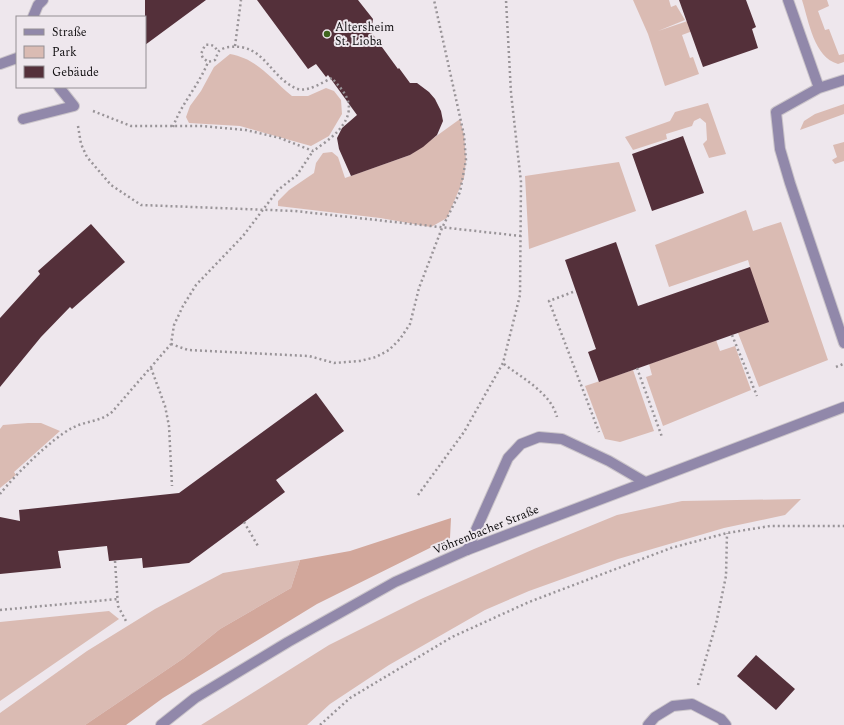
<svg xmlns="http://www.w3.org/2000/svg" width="844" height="725" font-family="Spectral,serif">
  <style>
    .green { fill: #dabbb3 }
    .forest { fill: #d2a79b }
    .building { fill: #54303a }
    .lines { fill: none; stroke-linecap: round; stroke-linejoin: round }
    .service-casing { stroke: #cac4c9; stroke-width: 12 }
    .minor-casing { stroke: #cac4c9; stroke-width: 12 }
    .tertiary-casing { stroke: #cac4c9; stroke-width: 12 }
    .path { stroke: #999498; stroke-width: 2.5; stroke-dasharray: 2 3; stroke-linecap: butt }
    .service { stroke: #9188aa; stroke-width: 10 }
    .minor { stroke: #9188aa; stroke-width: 10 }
    .tertiary { stroke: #9188aa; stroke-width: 10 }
    .poi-dot { fill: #3f651e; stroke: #eee7ed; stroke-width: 1.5 }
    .labels { text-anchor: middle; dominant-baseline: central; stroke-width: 4; stroke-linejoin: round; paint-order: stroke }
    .poi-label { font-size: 12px; fill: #0e0c0e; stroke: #eee7ed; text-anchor: start }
    .street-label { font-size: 12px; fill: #0e0c0e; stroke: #eee7ed }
  </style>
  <rect width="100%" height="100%" fill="#eee7ed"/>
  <!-- green -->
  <path class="green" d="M 633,0 L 669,0 L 671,7 L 676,5 L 685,20 L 658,31 L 717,11 L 719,21 L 682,35 L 690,58 L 693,57 L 699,74 L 665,86 L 648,34 Z
    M 802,0 L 827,0 L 829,6 L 818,11 L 825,30 L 829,29 L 839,55 L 844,54 L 844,62 L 838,64 C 814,57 809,22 802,0 Z
    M 230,54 C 258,59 271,79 292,96 L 308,96 L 326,88 L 334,91 L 341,100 L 342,114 L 329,136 L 311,146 L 240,126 L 189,123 L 186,117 L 190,106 L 201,91 L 214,67 Z
    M 708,103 L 726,154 L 709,158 L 703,144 L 707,140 L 706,123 L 700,118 L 694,121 L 692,126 L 666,134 L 667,139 L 633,150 L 625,137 L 670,121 L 675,112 Z
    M 844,104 L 844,114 L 800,130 L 804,121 L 815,114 Z
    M 460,119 L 464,135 L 466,160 L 464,178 L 447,218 L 431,227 L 380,218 L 278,206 L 278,201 L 289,190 L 314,173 L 316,163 L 323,153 L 332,152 L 338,157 L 345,178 L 410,155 Z
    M 844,142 L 844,161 L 835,164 L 832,160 L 837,157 L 833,145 Z
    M 619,162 L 636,211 L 529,249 L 525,176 Z
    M 746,210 L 753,231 L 781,222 L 828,360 L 759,387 L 738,333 L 750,267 L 748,260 L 669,287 L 655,245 Z
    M 716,340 L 720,351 L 735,346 L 751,390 L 663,426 L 646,377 L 652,375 L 649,364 Z
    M 633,370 L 654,431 L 620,442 L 605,439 L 585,386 Z
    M 28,423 L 41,423 L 60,431 L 14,472 L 16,475 L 0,488 L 0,429 L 3,425 Z
    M 801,499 L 785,515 L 724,528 L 618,559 L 529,591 L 485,610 L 389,665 L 330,704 L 307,725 L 201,725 L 329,645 L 421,599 L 534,549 L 617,515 L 682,501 Z
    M 300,560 L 291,588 L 220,629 L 184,658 L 85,725 L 0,725 L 0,713 L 87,651 L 155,609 L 223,573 Z
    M 109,611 L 119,619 L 0,701 L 0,622 Z"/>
  <!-- forest -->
  <path class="forest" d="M 451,518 L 450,538 L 317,604 L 163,698 L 126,725 L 85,725 L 184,658 L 220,629 L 291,588 L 300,560 L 350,551 Z"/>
  <!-- building -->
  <path class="building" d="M 145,0 L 206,0 L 145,45 Z
    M 257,0 L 358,0 L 373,19 L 371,32 L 398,69 L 399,68 L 410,83 L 417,83 L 429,92 L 435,99 L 441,111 L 443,121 L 437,135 L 423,147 L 410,155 L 351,176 L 339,149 L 337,138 L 342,128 L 357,115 L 328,75 L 326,77 L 316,64 L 308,69 Z
    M 679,0 L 746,0 L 756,27 L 752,29 L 758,48 L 703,67 Z
    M 683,136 L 704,193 L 652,211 L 632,154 Z
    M 91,224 L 125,262 L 72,309 L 70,307 L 41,337 L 0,387 L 0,318 L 40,274 L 38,271 Z
    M 616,242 L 638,306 L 750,267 L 769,322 L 599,382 L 588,352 L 596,349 L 565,260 Z
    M 316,393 L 344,431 L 276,480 L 285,492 L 189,563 L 143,568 L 142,558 L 109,561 L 107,546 L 58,551 L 61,568 L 0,574 L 0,517 L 20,521 L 19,510 L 179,493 Z
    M 756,655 L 795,689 L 776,710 L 737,676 Z"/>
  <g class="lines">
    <defs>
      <path id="service" d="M 33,17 L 38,5 L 43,0
        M 0,64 L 17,58
        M 23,119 L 74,106 L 59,87
        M 467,550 L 508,458 L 521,444 L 539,437 L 562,439 L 609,461 L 645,482"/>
      <path id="minor" d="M 788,0 L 819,88
        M 844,80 L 819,88 L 776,112 L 780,149 L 790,183 L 844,343
        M 648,725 L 655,717 L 673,706 L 692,704 L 721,719 L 726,725"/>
      <path id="tertiary" d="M 161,725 L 195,698 L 288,642 L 395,582 L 467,550 L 844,407"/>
    </defs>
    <!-- service casing -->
    <use href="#service" class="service-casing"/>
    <!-- minor casing -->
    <use href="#minor" class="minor-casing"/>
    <!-- tertiary casing -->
    <use href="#tertiary" class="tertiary-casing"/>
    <!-- path -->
    <path class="path" d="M 235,46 L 241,0
      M 93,111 L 131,126 L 201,126 L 246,130 L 280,138 L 313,151 C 329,140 354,123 348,101 C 346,93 337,84 332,78 C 323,82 308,92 298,89 C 270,79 265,43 230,47 C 226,47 221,49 219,51 C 217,53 217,57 215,60 L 208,62 L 203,58 L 201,54 L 205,45 C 212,44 215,46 218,52
      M 78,126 L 81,144 L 87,157 L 111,185 L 141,205 L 295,211 L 521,236
      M 173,127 C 181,104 199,85 208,62
      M 573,292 L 549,301 L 599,432
      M 732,335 L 757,396
      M 171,344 L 188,350 L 309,356 L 334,363 L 360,361 L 376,357 L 389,350 L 400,339 L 410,324 L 419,288 L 442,228 L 460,192 L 466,160 L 464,135 L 434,0
      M 504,364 C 522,378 551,393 557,417
      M 836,367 L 843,364
      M 151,368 L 165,406 L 169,426 L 172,486
      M 637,368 L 662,437
      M 0,494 C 15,475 51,439 72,428 C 85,421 100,422 112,412 L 171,344 L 174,325 L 183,306 L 196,285 L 243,236 L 278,190 L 297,175 L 313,151
      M 418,495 L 464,432 L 503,363 L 520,295 L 521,182 L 511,93 L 506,0
      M 244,522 L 258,546
      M 115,561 L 118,606 L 127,623
      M 0,610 L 118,599
      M 698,685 L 716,624 L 726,576 L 727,533
      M 320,725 L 350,698 L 452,637 L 529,602 L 671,548 L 727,533 L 770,526 L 844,526"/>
    <!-- service -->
    <use href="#service" class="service"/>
    <!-- minor -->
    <use href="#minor" class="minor"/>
    <!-- tertiary -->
    <use href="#tertiary" class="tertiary"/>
  </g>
  <!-- markers -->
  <circle class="poi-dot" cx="327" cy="34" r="4"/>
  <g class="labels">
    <!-- poi labels -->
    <g class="poi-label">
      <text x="335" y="27">Altersheim<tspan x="335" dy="14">St. Lioba</tspan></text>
    </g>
    <!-- street labels -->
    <g class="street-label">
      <text transform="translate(486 530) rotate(-22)">Vöhrenbacher Straße</text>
    </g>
  </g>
  <!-- legend -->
  <rect x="16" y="16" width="130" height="72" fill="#eee7ed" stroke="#948f94"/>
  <rect x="24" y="29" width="20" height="6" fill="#9188aa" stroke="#948f94"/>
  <text x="52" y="36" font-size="12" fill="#0e0c0e">Straße</text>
  <rect x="24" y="46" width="20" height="12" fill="#dabbb3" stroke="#948f94"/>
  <text x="52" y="56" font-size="12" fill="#0e0c0e">Park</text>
  <rect x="24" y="66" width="20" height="12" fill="#54303a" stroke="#948f94"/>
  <text x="52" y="76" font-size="12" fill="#0e0c0e">Gebäude</text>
</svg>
